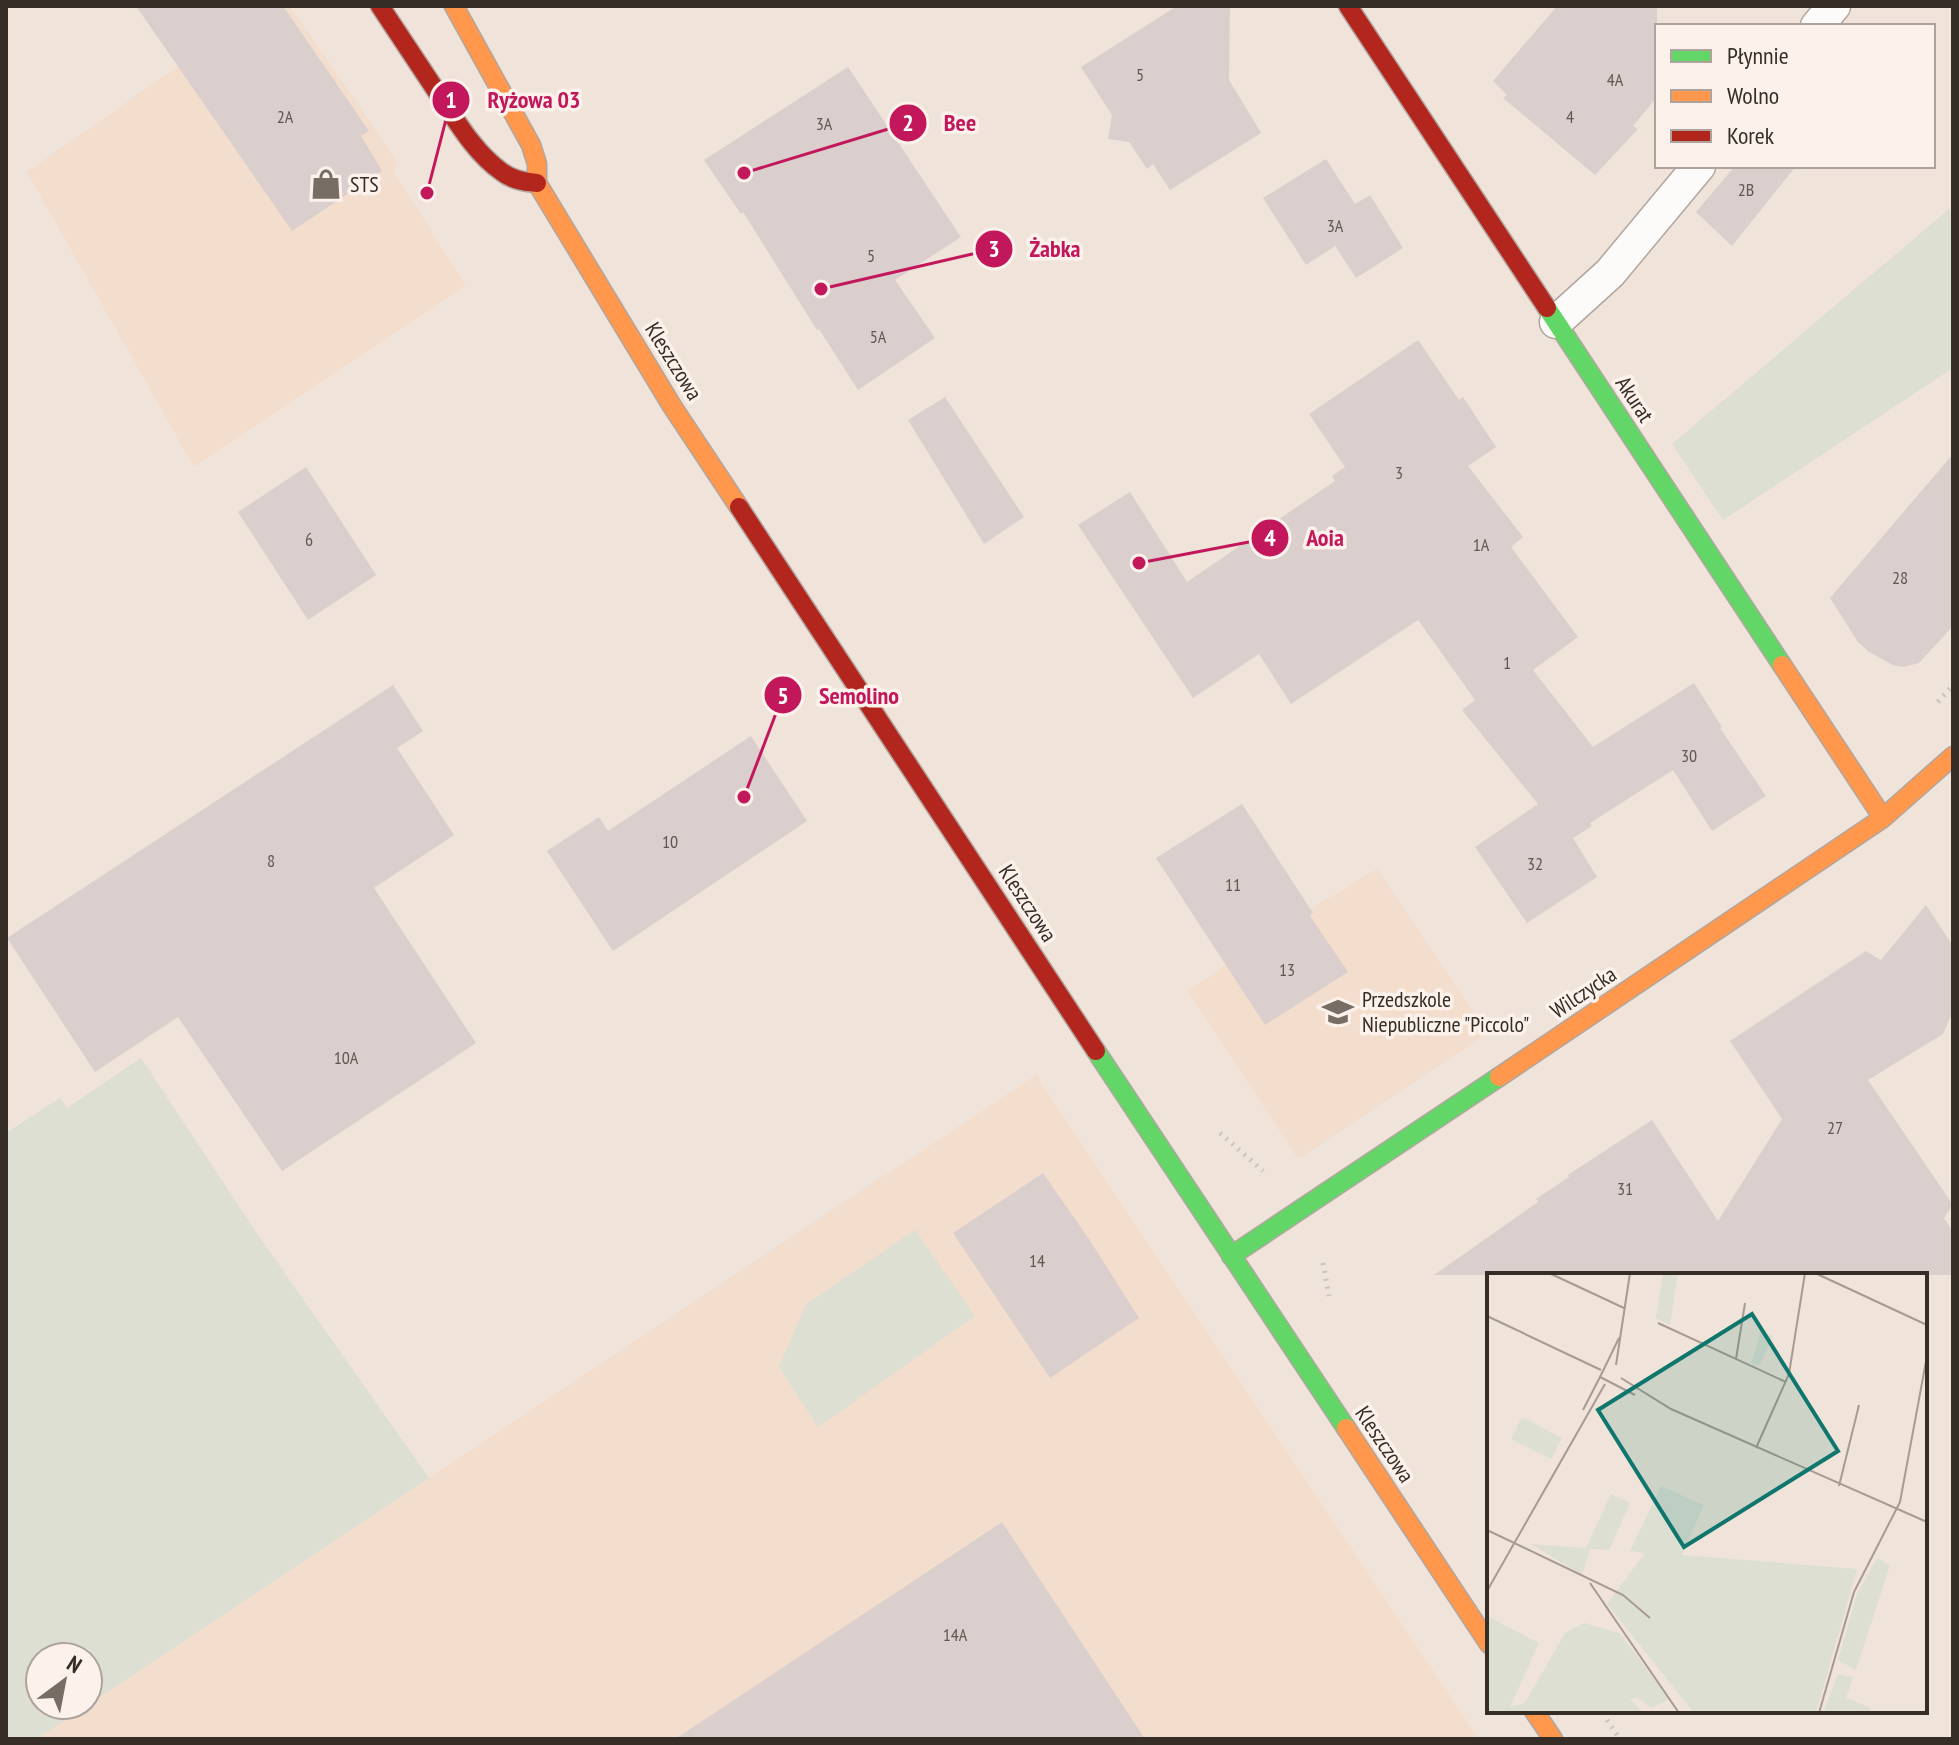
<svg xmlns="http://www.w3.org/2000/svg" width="1959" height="1745" font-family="'PT Sans Narrow',sans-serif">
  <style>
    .built { fill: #f3ddcc }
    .green { fill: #dcdfd2 }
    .building { fill: #dacfcd }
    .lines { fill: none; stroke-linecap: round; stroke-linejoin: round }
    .lane-casing { stroke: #b0a69f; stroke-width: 35 }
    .fast-casing { stroke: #b0a69f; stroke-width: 21 }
    .slow-casing { stroke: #b0a69f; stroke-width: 21 }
    .jam-casing { stroke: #b0a69f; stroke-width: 21 }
    .path { stroke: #cac4c1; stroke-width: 5; stroke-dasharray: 2 6; stroke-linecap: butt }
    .lane { stroke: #fdfbf9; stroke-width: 32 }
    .fast { stroke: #63d668; stroke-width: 18 }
    .slow { stroke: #ff974d; stroke-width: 18 }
    .jam { stroke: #b3261e; stroke-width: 18 }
    .labels { text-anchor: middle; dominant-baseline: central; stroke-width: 7; stroke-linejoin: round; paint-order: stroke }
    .number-label { font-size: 18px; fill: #615752 }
    .poi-label { font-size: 22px; fill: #362d26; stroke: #fcf2eb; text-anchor: start }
    .street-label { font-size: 22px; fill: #362d26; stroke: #fcf2eb }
    .inset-road { fill: none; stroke: #a69a91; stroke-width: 2 }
    .view { fill: #0f766e; fill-opacity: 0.15; stroke: #0f766e; stroke-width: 4 }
    .inset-edge { fill: none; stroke: #362d26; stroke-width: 4 }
    .leader { fill: none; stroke: #c2185b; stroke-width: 3 }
    .callout-dot { fill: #c2185b; stroke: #fcf2eb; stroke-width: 3 }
    .mark-label { font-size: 24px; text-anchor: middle; font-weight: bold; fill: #fff }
    .callout-label { font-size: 24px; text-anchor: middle; font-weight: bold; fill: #c2185b; stroke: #fcf2eb; stroke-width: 7; stroke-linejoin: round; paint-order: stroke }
  </style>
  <rect width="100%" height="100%" fill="#f0e3d9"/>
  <!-- built -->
  <path class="built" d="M 264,6 L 288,6 L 309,33 L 396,160 L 394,172 L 466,286 L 194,467 L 27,172 Z
    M 1377,869 L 1488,1033 L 1298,1159 L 1187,991 L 1311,909 Z
    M 1036,1075 L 1479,1739 L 36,1739 Z"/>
  <!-- green -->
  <path class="green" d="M 1949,209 L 1953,215 L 1953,368 L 1723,520 L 1672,444 Z
    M 141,1058 L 260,1238 L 429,1478 L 88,1705 L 88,1657 L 40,1657 L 40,1705 L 88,1705 L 36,1739 L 6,1739 L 6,1133 L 60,1098 L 67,1108 Z
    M 915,1230 L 975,1316 L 818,1427 L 779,1367 L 806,1304 Z"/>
  <!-- building -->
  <path class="building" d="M 136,6 L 283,6 L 369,131 L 361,136 L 382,171 L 292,231 Z
    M 1177,6 L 1230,6 L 1229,80 L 1261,133 L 1170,190 L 1153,164 L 1147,169 L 1129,142 L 1108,139 L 1112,115 L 1081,67 Z
    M 1557,6 L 1657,6 L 1657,97 L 1633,126 L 1638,129 L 1595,175 L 1503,98 L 1507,95 L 1493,81 Z
    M 848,67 L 961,237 L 895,280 L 935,338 L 858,390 L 819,329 L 817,330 L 743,212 L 741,214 L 704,160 Z
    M 1326,159 L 1355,204 L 1370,195 L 1403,248 L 1356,278 L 1335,246 L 1306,265 L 1263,198 Z
    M 1735,166 L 1796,166 L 1732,246 L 1696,212 Z
    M 1418,340 L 1459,400 L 1463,397 L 1496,447 L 1468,466 L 1523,537 L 1511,547 L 1578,637 L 1533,670 L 1593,747 L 1694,683 L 1722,727 L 1720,728 L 1766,796 L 1712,831 L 1673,770 L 1590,823 L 1592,826 L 1573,838 L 1597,877 L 1527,923 L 1475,847 L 1538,804 L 1462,710 L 1475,700 L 1418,620 L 1291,704 L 1259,654 L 1193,698 L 1078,525 L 1130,492 L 1187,582 L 1335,481 L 1332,476 L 1345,467 L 1309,414 Z
    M 945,397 L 1024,517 L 984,544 L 908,420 Z
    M 1953,454 L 1953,626 L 1919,663 L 1903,667 L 1893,665 L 1869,652 L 1858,642 L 1830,598 Z
    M 306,467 L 376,575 L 308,620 L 238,512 Z
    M 393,685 L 423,731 L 397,748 L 454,835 L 374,888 L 476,1043 L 282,1171 L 178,1017 L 95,1072 L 7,938 Z
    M 751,736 L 807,821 L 613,951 L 547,851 L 599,817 L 608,831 Z
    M 1242,804 L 1313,913 L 1310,916 L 1348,972 L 1265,1025 L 1156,858 Z
    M 1926,905 L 1953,946 L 1953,1011 L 1943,1034 L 1868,1080 L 1953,1205 L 1944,1218 L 1953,1232 L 1953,1275 L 1434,1275 L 1538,1202 L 1536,1199 L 1569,1177 L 1568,1175 L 1652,1120 L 1718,1221 L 1782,1119 L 1730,1041 L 1866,951 L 1881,960 Z
    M 1043,1173 L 1089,1239 L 1139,1318 L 1050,1378 L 953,1233 Z
    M 1002,1522 L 1145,1739 L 675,1739 L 927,1572 Z"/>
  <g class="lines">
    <defs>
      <path id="lane" d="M 1817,26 L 1834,6
        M 1556,322 L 1610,273 L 1699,166"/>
      <path id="fast" d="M 1547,308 L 1782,665
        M 1096,1051 L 1346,1428
        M 1231,1256 L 1499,1077"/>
      <path id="slow" d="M 454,6 L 531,145 L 537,164 L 537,183 L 672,406 L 739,507
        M 1782,665 L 1883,818
        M 1499,1077 L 1883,818 L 1953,756
        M 1346,1428 L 1489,1644
        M 1534,1711 L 1553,1739"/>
      <path id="jam" d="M 380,6 C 400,36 419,65 439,95 C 457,122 475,153 502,172 C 512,180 524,182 537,183
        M 1348,6 L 1547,308
        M 739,507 L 1096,1051"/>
    </defs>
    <!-- lane casing -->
    <use href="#lane" class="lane-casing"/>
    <!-- fast casing -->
    <use href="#fast" class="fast-casing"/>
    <!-- slow casing -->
    <use href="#slow" class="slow-casing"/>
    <!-- jam casing -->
    <use href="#jam" class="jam-casing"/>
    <!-- path -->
    <path class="path" d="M 1938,702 L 1953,685
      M 1220,1133 L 1263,1171
      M 1323,1263 L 1329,1296
      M 1607,1720 L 1620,1739"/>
    <!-- lane -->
    <use href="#lane" class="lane"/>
    <!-- fast -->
    <use href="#fast" class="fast"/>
    <!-- slow -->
    <use href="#slow" class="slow"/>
    <!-- jam -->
    <use href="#jam" class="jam"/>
  </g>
  <!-- icons -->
  <defs>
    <symbol id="shop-bare" viewBox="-9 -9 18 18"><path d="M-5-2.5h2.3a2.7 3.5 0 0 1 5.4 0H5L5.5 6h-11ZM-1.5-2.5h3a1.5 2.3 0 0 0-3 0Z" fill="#776d65" stroke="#fcf2eb" stroke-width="2.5" paint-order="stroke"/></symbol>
    <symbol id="school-bare" viewBox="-9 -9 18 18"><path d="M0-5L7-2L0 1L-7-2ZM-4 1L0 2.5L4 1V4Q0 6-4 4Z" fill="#776d65" stroke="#fcf2eb" stroke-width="2.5" paint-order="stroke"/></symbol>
  </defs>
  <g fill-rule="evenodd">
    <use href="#shop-bare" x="304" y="162" width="44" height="44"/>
    <use href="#school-bare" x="1316" y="990" width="44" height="44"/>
  </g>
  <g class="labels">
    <!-- number labels -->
    <g class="number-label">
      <text x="1140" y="74">5</text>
      <text x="1615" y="79">4A</text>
      <text x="285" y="116">2A</text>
      <text x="1570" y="116">4</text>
      <text x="824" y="123">3A</text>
      <text x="1746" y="189">2B</text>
      <text x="1335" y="225">3A</text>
      <text x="871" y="255">5</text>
      <text x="878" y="336">5A</text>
      <text x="1399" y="472">3</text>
      <text x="309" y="539">6</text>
      <text x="1481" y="544">1A</text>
      <text x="1900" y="577">28</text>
      <text x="1507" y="662">1</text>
      <text x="1689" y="755">30</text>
      <text x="670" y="841">10</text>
      <text x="271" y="860">8</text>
      <text x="1535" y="863">32</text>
      <text x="1233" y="884">11</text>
      <text x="1287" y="969">13</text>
      <text x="346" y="1057">10A</text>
      <text x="1835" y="1127">27</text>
      <text x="1625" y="1188">31</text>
      <text x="1037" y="1260">14</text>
      <text x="955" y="1634">14A</text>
    </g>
    <!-- poi labels -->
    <g class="poi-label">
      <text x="350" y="184">STS</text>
      <text x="1362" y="999">Przedszkole<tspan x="1362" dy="25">Niepubliczne "Piccolo"</tspan></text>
    </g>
    <!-- street labels -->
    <g class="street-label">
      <text transform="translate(674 361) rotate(58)">Kleszczowa</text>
      <text transform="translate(1635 399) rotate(57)">Akurat</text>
      <text transform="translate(1028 903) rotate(57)">Kleszczowa</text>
      <text transform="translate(1583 992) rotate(-34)">Wilczycka</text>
      <text transform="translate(1385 1444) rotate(56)">Kleszczowa</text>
    </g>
  </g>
  <!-- overview -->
  <g transform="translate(1487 1273)">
    <rect width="440" height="440" fill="#f0e3d9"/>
    <path d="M 176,0 L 191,0 L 183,52 L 169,45 ZM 274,58 L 286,63 L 272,93 L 264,90 ZM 35,144 L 75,165 L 64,186 L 24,166 ZM 174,213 L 217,232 L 195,282 L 370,296 L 329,440 L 207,440 L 120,331 L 158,280 L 143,278 ZM 124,221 L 143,230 L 122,277 L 103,276 L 95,302 L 44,271 L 99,275 ZM 390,285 L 403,292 L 369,397 L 351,387 L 370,321 ZM 0,343 L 52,370 L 23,434 L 38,430 L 78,360 L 97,350 L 133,360 L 182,426 L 164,435 L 151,425 L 143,426 L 156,440 L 0,440 ZM 351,401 L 366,404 L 359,425 L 384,435 L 384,440 L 336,440 Z" fill="#dcdfd2"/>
    <path class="inset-road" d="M 62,0 L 137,35M 328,0 L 440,52M 0,43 L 114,97M 171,50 L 299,109M 132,65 L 113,104 L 148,122M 249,86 L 258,30M 129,92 L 143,0M 134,105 L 184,136 L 440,249M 96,137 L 113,104M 269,175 L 302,101 L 318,0M 352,213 L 372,132M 0,257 L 136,322 L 163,345M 103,310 L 192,440M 0,318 L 118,111M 332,440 L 367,319 L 413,229 L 440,83"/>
    <path class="view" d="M 265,41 L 351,178 L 197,274 L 111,137 Z"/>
    <rect width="440" height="440" class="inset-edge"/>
  </g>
  <!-- callouts -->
  <path class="leader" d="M427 193L451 100M744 173L908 123M821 289L994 249M1139 563L1270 538M744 797L783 695"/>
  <g class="callout-dot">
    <circle cx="427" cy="193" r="8"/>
    <circle cx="744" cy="173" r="8"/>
    <circle cx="821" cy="289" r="8"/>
    <circle cx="1139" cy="563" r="8"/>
    <circle cx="744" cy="797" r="8"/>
    <circle cx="451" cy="100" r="20"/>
    <circle cx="908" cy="123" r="20"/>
    <circle cx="994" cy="249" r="20"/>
    <circle cx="1270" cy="538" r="20"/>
    <circle cx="783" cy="695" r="20"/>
  </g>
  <g class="mark-label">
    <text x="451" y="108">1</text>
    <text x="908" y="131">2</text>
    <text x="994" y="257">3</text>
    <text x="1270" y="546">4</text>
    <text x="783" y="704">5</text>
  </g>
  <g class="callout-label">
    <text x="534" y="108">Ryżowa 03</text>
    <text x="960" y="131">Bee</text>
    <text x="1055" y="257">Żabka</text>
    <text x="1325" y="546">Aoia</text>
    <text x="859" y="704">Semolino</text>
  </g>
  <!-- border -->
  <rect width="1959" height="1745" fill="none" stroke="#362d26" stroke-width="16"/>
  <!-- legend -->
  <rect x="1655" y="24" width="280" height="144" fill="#fcf2eb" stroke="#ada39c" stroke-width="2"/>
  <rect x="1671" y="50" width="40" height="12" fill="#63d668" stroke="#ada39c" stroke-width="2"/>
  <text x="1727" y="64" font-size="24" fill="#362d26">Płynnie</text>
  <rect x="1671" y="90" width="40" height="12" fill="#ff974d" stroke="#ada39c" stroke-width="2"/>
  <text x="1727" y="104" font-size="24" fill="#362d26">Wolno</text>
  <rect x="1671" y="130" width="40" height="12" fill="#b3261e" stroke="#ada39c" stroke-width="2"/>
  <text x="1727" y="144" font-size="24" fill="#362d26">Korek</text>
  <!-- north arrow -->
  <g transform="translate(64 1681) rotate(32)"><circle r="38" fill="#fcf2eb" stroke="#ada39c" stroke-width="2"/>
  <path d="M0-6L14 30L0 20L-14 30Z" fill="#776d65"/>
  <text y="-12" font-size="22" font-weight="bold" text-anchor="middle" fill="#362d26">N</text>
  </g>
</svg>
